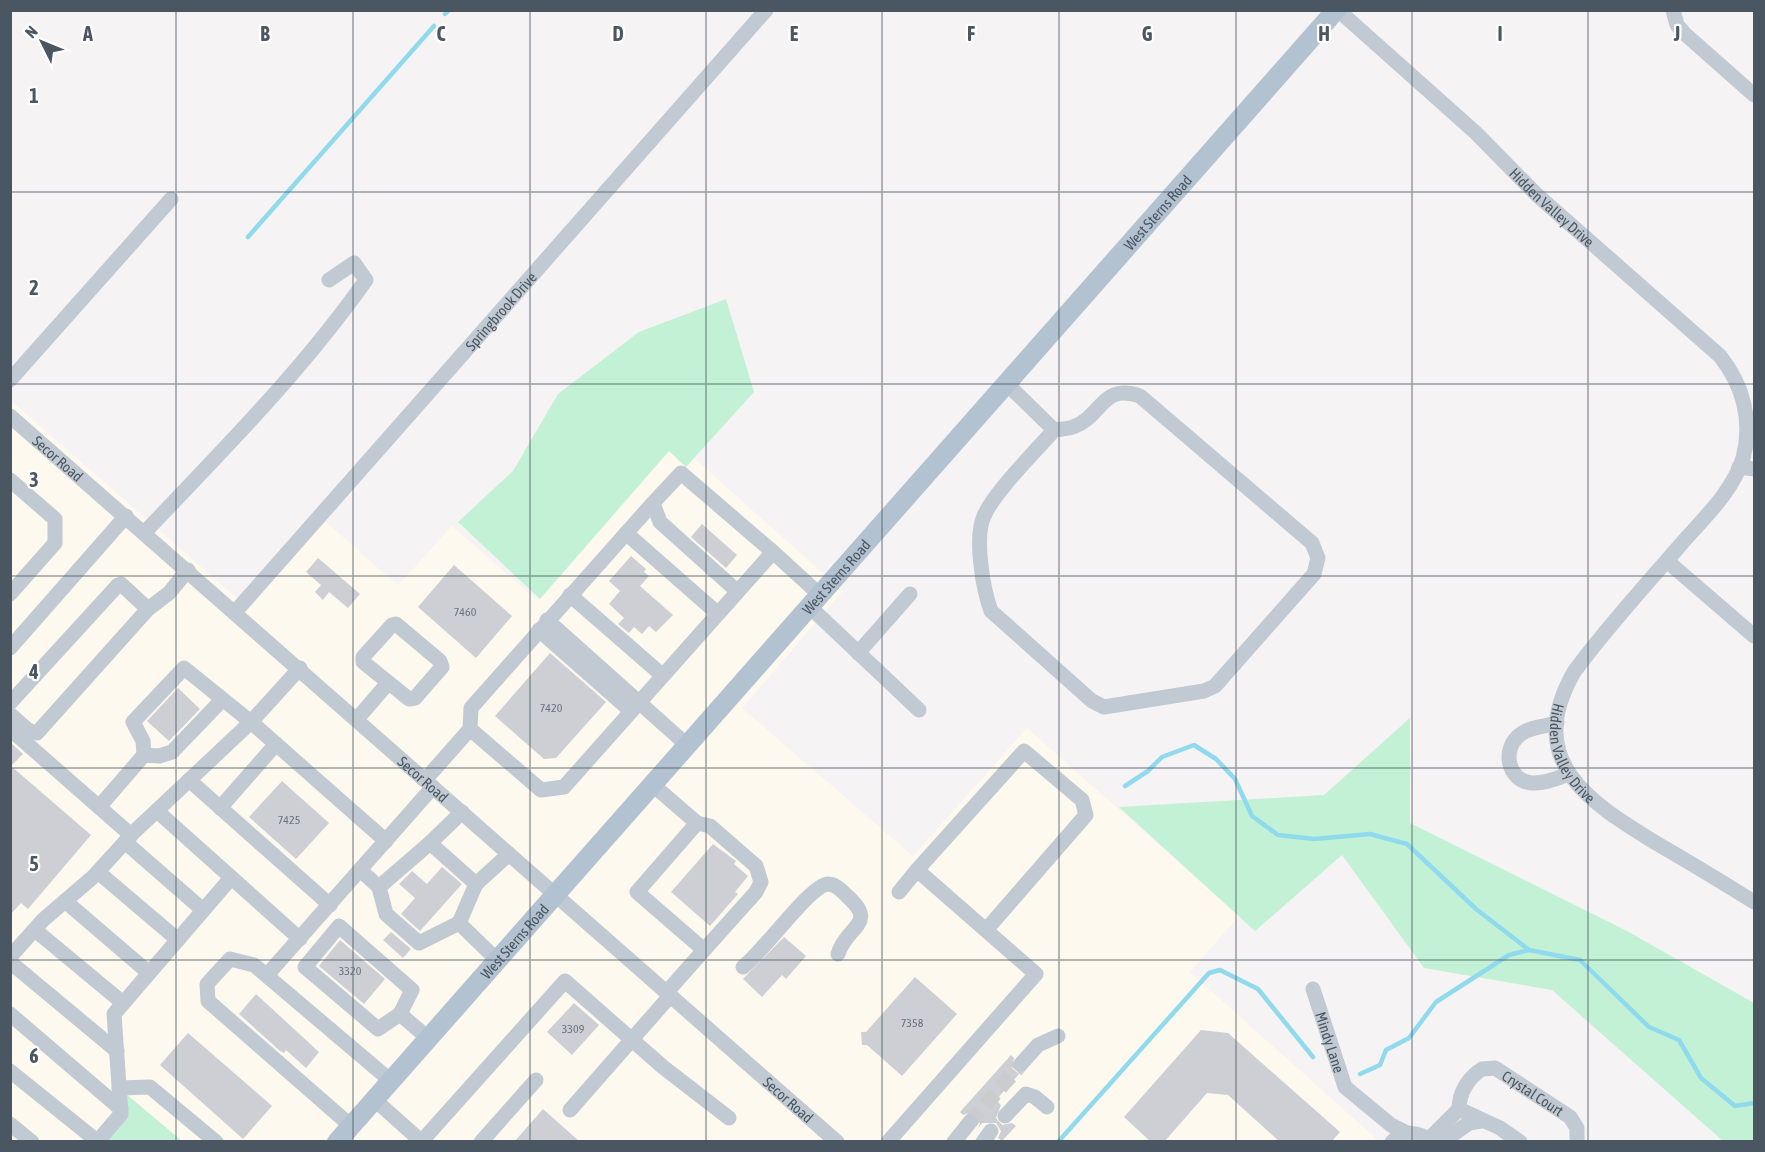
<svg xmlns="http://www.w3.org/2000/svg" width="1765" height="1152" font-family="'Asap Condensed',sans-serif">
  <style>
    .commercial { fill: #fdf9ef }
    .green { fill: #c3f1d5 }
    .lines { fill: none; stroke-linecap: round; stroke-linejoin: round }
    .stream { stroke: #90daee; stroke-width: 4.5 }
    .building { fill: #cdcfd5 }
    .minor-tunnel { stroke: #caccce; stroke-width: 15; stroke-dasharray: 15 8; stroke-linecap: butt }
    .minor { stroke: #c1cad2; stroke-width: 15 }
    .major { stroke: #b3c2d1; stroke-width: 20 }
    .grid { fill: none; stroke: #4a5661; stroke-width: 1.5; stroke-opacity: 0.55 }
    .labels { text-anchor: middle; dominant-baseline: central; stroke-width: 4.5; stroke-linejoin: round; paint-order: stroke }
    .number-label { font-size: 12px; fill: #6b747e }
    .street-label { font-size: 15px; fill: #4a5661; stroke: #fff }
    .grid-label { font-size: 20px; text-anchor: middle; font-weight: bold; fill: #4a5661; stroke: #fff; stroke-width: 4.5; stroke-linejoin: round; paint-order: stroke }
  </style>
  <rect width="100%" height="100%" fill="#f5f3f3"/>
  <!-- commercial -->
  <path class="commercial" d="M 10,400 L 246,606 L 322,519 L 398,585 L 452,526 L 538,601 L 669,451 L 686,467 L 694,458 L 843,591 L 742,708 L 913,856 L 1027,728 L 1239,916 L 1190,972 L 1379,1141 L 11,1141 Z"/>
  <!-- green -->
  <path class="green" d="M 726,299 L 754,392 L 686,467 L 669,451 L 540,599 L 458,522 L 513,471 L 558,394 L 639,332 Z
    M 1410,718 L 1410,823 L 1627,931 L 1754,1003 L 1754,1141 L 1723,1141 L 1552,990 L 1424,968 L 1342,855 L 1255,931 L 1119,807 L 1324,795 Z
    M 119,1088 L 182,1141 L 97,1142 L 121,1114 Z"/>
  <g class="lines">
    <!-- stream -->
    <path class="stream" d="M 445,14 L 449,10
      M 248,237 L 434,26
      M 1125,786 L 1148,771 L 1162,757 L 1194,745 L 1216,759 L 1235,779 L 1252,816 L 1278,835 L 1314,839 L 1370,834 L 1407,844 L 1476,909 L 1529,950
      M 1360,1074 L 1380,1065 L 1386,1050 L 1409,1038 L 1436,1002 L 1509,955 L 1529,950 L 1580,960 L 1649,1027 L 1679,1040 L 1701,1078 L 1735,1106 L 1754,1103
      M 1058,1142 L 1209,973 L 1220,970 L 1258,989 L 1313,1057"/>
  </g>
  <!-- building -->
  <path class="building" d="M 702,524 L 737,555 L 726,568 L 691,537 Z
    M 631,556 L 646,569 L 644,572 L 649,576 L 640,586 L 673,615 L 656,632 L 649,626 L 642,634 L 634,627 L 629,633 L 618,624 L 624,618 L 609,604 L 620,591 L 609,581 Z
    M 318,558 L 360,594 L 348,608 L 329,592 L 323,600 L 315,592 L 321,585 L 306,572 Z
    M 454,565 L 512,616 L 476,658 L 418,607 Z
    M 550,653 L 606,702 L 556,758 L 544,759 L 495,716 Z
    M 178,688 L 200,709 L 169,741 L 147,721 Z
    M 10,742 L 23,754 L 11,766 L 91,835 L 28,909 L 21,903 L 10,915 Z
    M 282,781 L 329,823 L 296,859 L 249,817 Z
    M 713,844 L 736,861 L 734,864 L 748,876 L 735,892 L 738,894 L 710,926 L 671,892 Z
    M 442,867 L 462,884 L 420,931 L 401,914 L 415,898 L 399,884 L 412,871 L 427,884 Z
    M 391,932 L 411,949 L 403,958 L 383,940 Z
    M 784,937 L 806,956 L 786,979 L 782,975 L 762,997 L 743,979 Z
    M 340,940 L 385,979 L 364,1004 L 319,966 Z
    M 915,977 L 957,1014 L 902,1076 L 867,1045 L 862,1045 L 861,1032 L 866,1032 Z
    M 256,994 L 319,1052 L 306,1068 L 286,1050 L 284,1053 L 280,1051 L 239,1014 Z
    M 574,1003 L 599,1025 L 572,1055 L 547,1032 Z
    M 1201,1030 L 1228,1033 L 1340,1132 L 1331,1142 L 1280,1142 L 1228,1095 L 1207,1093 L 1164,1142 L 1151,1142 L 1124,1117 Z
    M 188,1033 L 272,1106 L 243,1139 L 160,1065 Z
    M 1011,1055 L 1014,1058 L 1012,1068 L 1019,1074 L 996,1100 L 1001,1105 L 996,1118 L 1002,1125 L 1012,1123 L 1016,1126 L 1002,1141 L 998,1138 L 1001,1131 L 996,1123 L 982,1123 L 978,1128 L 980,1123 L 976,1115 L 971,1112 L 963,1115 L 960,1112 Z
    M 543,1109 L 580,1142 L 514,1142 Z"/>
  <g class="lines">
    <!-- minor-tunnel -->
    <path class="minor-tunnel" d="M 970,1122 L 1021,1064"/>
    <!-- minor -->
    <g class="minor">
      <path id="s1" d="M 1338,10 L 1476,133 L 1537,195 L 1720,356 C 1743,385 1753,421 1743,458 C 1733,491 1704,518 1682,543 C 1646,585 1607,627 1574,672 C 1523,761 1589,802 1656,843 C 1689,862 1722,882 1754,902"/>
      <path d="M 1673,10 L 1677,25 L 1685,34 L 1754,95"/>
      <path d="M 10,380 L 171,199"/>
      <path d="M 1007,384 L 1054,430 C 1036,451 994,492 984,516 C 974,538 983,589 991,611 L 1092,701 L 1104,707 L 1204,691 L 1215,686 L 1314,574 L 1318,558 L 1312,543 L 1140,396 C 1101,383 1103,416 1073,427 C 1067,429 1060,429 1054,430"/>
      <path id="s2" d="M 10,416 L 837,1142"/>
      <path d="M 1739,467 L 1754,469"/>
      <path d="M 10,480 L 55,519 L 55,543 L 10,594"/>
      <path d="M 145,532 C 222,451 301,372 366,280 L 354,263 L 329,280"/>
      <path d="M 626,533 L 717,613"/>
      <path d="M 1667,561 L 1754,636"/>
      <path d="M 737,591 L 660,522 L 653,503 L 681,473 L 773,552"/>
      <path d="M 570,595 L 662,675"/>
      <path d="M 810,607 L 919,710"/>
      <path id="s3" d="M 236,611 L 766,10"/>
      <path d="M 547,620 L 688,746"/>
      <path d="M 396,624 L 440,661 L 442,667 L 415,698 L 409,699 L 363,662 L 363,657 L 392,625 Z"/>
      <path d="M 539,630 L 631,711"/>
      <path d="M 10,648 L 126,516"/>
      <path d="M 858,653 L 910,594"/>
      <path d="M 10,703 L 118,585 L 121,584 L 148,609"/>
      <path d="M 10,714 L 28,730 L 37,733 L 148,609 L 169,593 L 188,570"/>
      <path d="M 357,719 L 388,683"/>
      <path d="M 1557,723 C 1546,726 1530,727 1521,734 C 1501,748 1507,781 1532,783 C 1544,784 1558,778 1569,774"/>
      <path d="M 10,729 L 131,835"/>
      <path d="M 470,729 L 471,708 L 653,503"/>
      <path d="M 144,755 L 159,756 L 172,752 L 222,700"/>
      <path d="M 189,780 L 330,905"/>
      <path d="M 425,780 L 470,729 L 541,790 L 564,787 L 773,552 L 820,595"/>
      <path d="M 653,785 L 697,823 L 637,892 L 704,950 L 666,993"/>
      <path d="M 99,807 L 144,755 L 143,741 L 133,722 L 184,668 L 251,722 L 386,841"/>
      <path d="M 220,808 L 276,744"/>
      <path d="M 157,811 L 300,939"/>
      <path d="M 462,812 L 430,843 L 476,884 L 459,923 L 498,961"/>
      <path d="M 697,823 L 710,826 L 756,866 L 761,882 L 756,892 L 704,950"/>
      <path d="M 125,842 L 203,910"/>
      <path d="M 360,870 L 379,887 L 386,914 L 419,943 L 459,923"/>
      <path d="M 917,870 L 1024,751 L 1082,800 L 1086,815 L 986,930"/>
      <path d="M 98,872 L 178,940"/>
      <path d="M 476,884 L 509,854"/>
      <path d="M 379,887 L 430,843"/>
      <path d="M 65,901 L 149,973"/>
      <path d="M 339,926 L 412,990 L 400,1014 L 378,1029 L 305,967 Z"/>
      <path d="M 35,930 L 123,1003"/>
      <path d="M 10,957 L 43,920 L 93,877 L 135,831 L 251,722 L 300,668"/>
      <path d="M 10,962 L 117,1051"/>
      <path d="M 743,967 C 764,951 808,888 827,884 C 836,884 841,890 847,896 C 879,924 846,926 838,954"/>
      <path d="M 267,975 L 433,787"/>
      <path id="s4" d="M 1313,989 L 1345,1087 L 1391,1125 L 1407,1133"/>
      <path d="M 10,1014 L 121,1109"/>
      <path d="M 400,1014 L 429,1039"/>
      <path d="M 1021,1064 L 1038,1045 L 1058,1036"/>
      <path d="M 10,1071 L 97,1141"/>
      <path d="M 119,1088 L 150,1087 L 216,1142"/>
      <path d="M 375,1100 L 422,1142"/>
      <path d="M 570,1110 L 670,996"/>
      <path d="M 1005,1116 L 1026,1094 L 1035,1097 L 1047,1107"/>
      <path d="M 10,1124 L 32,1142"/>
      <path d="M 351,1126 L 208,1001 L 207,984 L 230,959 L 254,965 L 391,1081"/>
      <path d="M 1429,1139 L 1459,1109"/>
      <path d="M 97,1142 L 121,1114 L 114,1014 L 231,878"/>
      <path d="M 421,1142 L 565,981 L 663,1067 L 729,1118"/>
      <path d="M 481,1142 L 536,1080"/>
      <path d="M 888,1142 L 1036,974 L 917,870 L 899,892"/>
      <path d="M 954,1142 L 970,1122"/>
      <path d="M 983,1142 L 991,1131"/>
      <path d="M 1392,1142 C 1404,1130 1419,1131 1431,1142"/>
      <path d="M 1442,1142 L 1469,1123 L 1481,1121"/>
      <path id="s5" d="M 1520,1142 L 1500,1128 L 1459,1109 C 1459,1093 1468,1078 1482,1069 L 1495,1068 L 1570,1117 L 1577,1128 L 1577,1142"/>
    </g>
    <!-- major -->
    <path class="major" id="s6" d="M 337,1142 L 1336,10"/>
  </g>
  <!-- grid -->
  <path class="grid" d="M 176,10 L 176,1142M 353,10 L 353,1142M 530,10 L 530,1142M 706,10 L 706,1142M 882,10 L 882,1142M 1059,10 L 1059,1142M 1236,10 L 1236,1142M 1412,10 L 1412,1142M 1588,10 L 1588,1142M 10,192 L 1754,192M 10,384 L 1754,384M 10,576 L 1754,576M 10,768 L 1754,768M 10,960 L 1754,960"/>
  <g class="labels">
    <!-- number labels -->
    <g class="number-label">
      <text x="465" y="612">7460</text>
      <text x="551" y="708">7420</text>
      <text x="289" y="820">7425</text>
      <text x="350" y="971">3320</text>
      <text x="912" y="1023">7358</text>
      <text x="573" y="1029">3309</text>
    </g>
    <!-- street labels -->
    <g class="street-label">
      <text stroke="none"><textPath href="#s1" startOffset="291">Hidden Valley Drive</textPath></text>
      <text stroke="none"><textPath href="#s6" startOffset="1240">West Sterns Road</textPath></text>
      <text stroke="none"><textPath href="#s3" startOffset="400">Springbrook Drive</textPath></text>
      <text stroke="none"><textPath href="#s2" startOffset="64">Secor Road</textPath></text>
      <text stroke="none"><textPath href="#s6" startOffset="754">West Sterns Road</textPath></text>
      <text stroke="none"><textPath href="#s1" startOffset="987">Hidden Valley Drive</textPath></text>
      <text stroke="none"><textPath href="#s2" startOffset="550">Secor Road</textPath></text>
      <text stroke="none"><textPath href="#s6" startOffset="268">West Sterns Road</textPath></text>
      <text stroke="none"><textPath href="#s4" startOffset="56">Mindy Lane</textPath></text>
      <text stroke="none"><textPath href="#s5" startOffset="176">Crystal Court</textPath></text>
      <text stroke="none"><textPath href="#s2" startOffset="1036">Secor Road</textPath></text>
    </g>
  </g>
  <g class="grid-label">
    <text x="88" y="41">A</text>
    <text x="265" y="41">B</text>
    <text x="441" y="41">C</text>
    <text x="618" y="41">D</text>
    <text x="794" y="41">E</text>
    <text x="971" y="41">F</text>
    <text x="1147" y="41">G</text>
    <text x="1324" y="41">H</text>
    <text x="1500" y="41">I</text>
    <text x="1677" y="41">J</text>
    <text x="34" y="103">1</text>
    <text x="34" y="295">2</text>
    <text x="34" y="487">3</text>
    <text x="34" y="679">4</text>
    <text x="34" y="871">5</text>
    <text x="34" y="1063">6</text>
  </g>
  <!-- border -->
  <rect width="1765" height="1152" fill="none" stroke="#4a5661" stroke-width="24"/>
  <!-- north arrow -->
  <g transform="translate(42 42) rotate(313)" stroke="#ffffff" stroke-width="4.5" paint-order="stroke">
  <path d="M0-4.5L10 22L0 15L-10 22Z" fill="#4a5661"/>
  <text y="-9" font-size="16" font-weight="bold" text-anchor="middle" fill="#4a5661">N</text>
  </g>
</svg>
